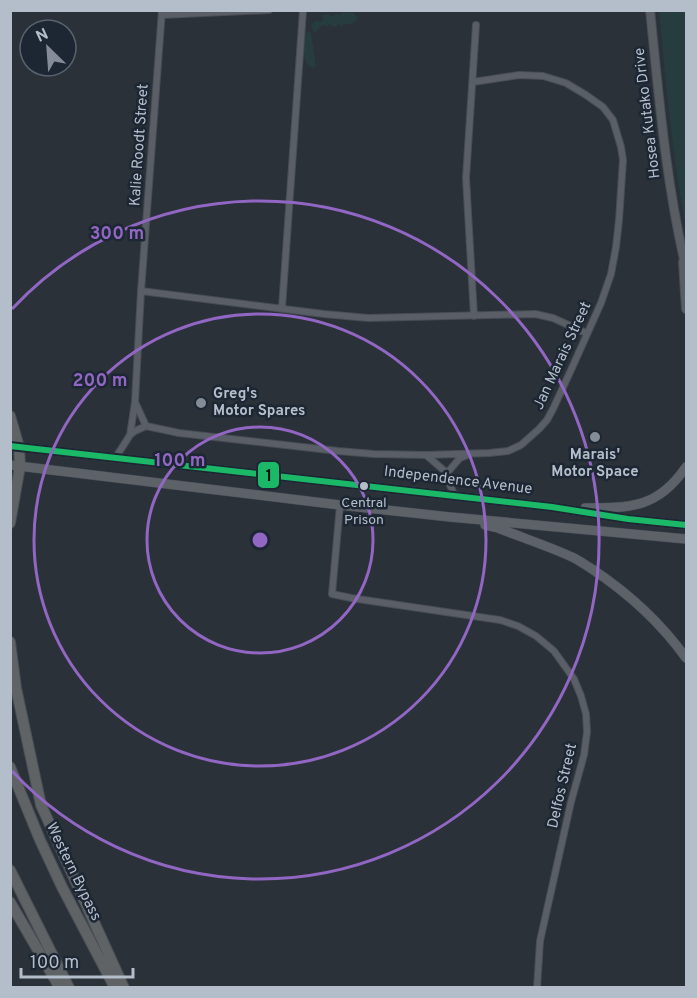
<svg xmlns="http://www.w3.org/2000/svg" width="697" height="998" font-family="Overpass,sans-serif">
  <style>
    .green { fill: #273c3f }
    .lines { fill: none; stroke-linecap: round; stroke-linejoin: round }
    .minor-casing { stroke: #484d54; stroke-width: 8 }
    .secondary-casing { stroke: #484d54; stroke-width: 10 }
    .primary-casing { stroke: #484d56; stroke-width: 10 }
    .motorway-casing { stroke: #474d55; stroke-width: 12 }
    .minor { stroke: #5a5f67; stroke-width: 6 }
    .secondary { stroke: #595e65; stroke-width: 8 }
    .primary { stroke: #5d6268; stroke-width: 9 }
    .motorway { stroke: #5f6366; stroke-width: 10 }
    .bus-1-casing { stroke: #1d2734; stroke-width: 10 }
    .bus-1 { stroke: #1ab867; stroke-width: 6 }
    .ring { fill: none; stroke: #9266c3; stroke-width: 3 }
    .poi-dot { fill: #848c97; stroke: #1d2734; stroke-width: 2 }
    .bus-dot { fill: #b4bdca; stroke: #1d2734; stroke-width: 2 }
    .labels { text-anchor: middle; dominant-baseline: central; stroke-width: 5; stroke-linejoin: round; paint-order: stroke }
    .bus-label { font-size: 14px; fill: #b4bdca; stroke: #1d2734 }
    .street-label { font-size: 15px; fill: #b4bdca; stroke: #1d2734 }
    .poi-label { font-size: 15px; font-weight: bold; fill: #b4bdca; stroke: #1d2734; text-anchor: start }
    .centre { fill: #9266c3; stroke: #1d2734; stroke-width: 3 }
    .ring-label { font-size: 18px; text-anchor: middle; font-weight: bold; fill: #9266c3; stroke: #1d2734; stroke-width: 5; stroke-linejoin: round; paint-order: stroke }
    .line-badge { stroke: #1d2734; stroke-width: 2 }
    .pale-badge-label { font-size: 16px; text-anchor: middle; font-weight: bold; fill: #111 }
  </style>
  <rect width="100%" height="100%" fill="#2a3139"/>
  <!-- green -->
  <path class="green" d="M 659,11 L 686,11 L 686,228 C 672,156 666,83 659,11 Z
    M 343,12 L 353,13 L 357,16 L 357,20 L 352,24 L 344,24 L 342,26 L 338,24 L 337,26 L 334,27 L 330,24 L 325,27 L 324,24 L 315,32 L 313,31 L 311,24 L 315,21 L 322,22 L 323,17 L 321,15 L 329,14 L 331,16 L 338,14 L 340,15 Z
    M 307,32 L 311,32 L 316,66 L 313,68 L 307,64 L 303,54 C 305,47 303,38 307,32 Z"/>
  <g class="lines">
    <defs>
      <path id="minor" d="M 162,15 L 269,10
        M 141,291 L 324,314 L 368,318 L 535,314 L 553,318 L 586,333
        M 282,308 L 303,10
        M 474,316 L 466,178 L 476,25
        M 135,402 L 146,426
        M 130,435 L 135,431 L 146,426 L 179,433 L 338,451 L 374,454 L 426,455 L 489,453 L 508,451 L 521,445 L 539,429 L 547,420 L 553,409 L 571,370 L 601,303 L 611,274 L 616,247 L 619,220 L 623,160 L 621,147 L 613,120 L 603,107 L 586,95 L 566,83 L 543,76 L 519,75 L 473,82
        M 426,455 L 447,473 L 449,483 L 455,496
        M 116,457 L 130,435 L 135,402 L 141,291 L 162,10
        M 447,473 L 460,458 L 467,455
        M 340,505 L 332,594 L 351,598 L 500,620 L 518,626 L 536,636 L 554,651 L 574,679 L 581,696 L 586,714 L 587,732 L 584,755 L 571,802 L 540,941 L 537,988"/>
      <path id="secondary" d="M 650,10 C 659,97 666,184 686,268
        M 683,262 L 686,309"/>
      <path id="primary" d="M 10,446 L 410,491 L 552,507 L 628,519 L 686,525
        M 10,465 L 340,505 L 450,517 L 686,539
        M 585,508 C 631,508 658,508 686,467
        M 485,525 L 498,528 C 523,538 548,546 572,557 C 579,560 585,565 592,569 C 628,593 661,623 686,658"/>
      <path id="motorway" d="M 10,416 L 19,447 L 20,466 L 10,523
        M 10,642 L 16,688 L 41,805 L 124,988
        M 10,767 L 40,840 L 62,887 L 115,988
        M 10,870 L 69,988
        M 10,902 L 60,988"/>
    </defs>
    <!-- minor casing -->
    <use href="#minor" class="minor-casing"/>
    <!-- secondary casing -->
    <use href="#secondary" class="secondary-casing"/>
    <!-- primary casing -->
    <use href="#primary" class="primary-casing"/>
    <!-- motorway casing -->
    <use href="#motorway" class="motorway-casing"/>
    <!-- minor -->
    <use href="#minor" class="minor"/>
    <!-- secondary -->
    <use href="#secondary" class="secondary"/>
    <!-- primary -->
    <use href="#primary" class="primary"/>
    <!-- motorway -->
    <use href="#motorway" class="motorway"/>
    <defs>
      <path id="bus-1" d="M 10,446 L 552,507 L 628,519 L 686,525"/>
    </defs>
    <!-- bus-1 casing -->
    <use href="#bus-1" class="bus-1-casing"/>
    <!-- bus-1 -->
    <use href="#bus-1" class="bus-1"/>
  </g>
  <!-- distance rings -->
  <g class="ring">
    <circle cx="260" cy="540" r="113"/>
    <circle cx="260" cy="540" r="226"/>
    <path d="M12 309A339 339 0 1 1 12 771"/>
  </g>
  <!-- markers -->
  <g class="poi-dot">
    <circle cx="201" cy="403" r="6"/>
    <circle cx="595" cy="437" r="6"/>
  </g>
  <circle class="bus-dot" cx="364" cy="486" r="5"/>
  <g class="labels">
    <!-- bus labels -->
    <g class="bus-label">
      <text x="364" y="503">Central<tspan x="364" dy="17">Prison</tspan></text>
    </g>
    <!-- street labels -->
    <g class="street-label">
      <text transform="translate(648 113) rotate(-97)">Hosea Kutako Drive</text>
      <text transform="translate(140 145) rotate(-86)">Kalie Roodt Street</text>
      <text transform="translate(563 356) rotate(-65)">Jan Marais Street</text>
      <text transform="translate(458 481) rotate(7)">Independence Avenue</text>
      <text transform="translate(563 786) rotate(-77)">Delfos Street</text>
      <text transform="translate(73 872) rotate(64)">Western Bypass</text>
    </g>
    <!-- poi labels -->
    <g class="poi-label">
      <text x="213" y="394">Greg's<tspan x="213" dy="17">Motor Spares</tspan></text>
      <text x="595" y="455" text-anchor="middle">Marais'<tspan x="595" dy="17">Motor Space</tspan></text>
    </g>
  </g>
  <circle cx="260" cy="540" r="9" class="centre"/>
  <g class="ring-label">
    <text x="117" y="239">300 m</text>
    <text x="100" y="386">200 m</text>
    <text x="180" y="466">100 m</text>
  </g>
  <rect class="line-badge" x="257" y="461" width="23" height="28" rx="6" fill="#1ab867"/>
  <g class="pale-badge-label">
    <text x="269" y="481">1</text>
  </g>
  <!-- border -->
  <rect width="697" height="998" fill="none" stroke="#b4bdca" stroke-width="24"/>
  <!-- north arrow -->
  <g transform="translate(48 48) rotate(335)"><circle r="28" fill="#1d2734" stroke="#596370" stroke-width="1.5"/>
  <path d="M0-4.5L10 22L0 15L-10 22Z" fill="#848c97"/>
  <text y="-9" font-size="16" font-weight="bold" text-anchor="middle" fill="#b4bdca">N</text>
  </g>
  <!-- scale -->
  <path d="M21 968v9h112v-9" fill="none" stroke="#b4bdca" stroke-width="3"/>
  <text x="30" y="968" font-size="18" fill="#b4bdca" stroke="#1d2734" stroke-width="4.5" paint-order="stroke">100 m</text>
</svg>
